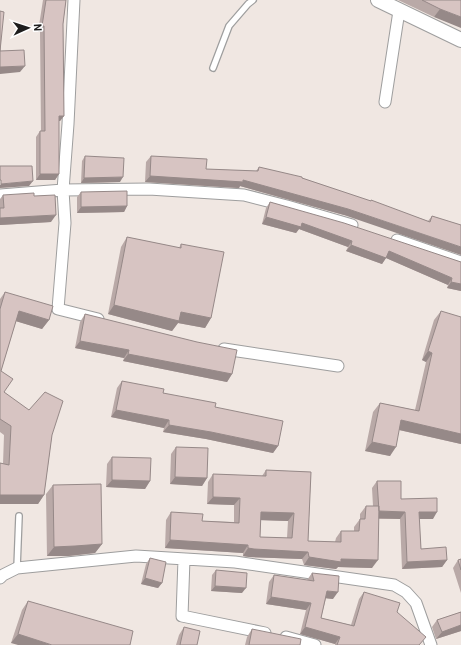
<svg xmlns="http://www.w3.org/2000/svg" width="461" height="645" font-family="Barlow,sans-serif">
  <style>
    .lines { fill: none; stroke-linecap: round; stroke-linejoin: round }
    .service-casing { stroke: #9e9e9e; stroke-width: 8 }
    .minor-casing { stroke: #9e9e9e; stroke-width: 13 }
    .tertiary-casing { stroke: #9e9e9e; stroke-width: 16 }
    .service { stroke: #fff; stroke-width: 5.5 }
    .minor { stroke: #fff; stroke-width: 11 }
    .tertiary { stroke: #fff; stroke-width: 14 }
    .wall { fill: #b9a9a7; fill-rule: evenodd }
    .shaded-wall { fill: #968988 }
    .building { fill: #d7c4c2; stroke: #968988; fill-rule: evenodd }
  </style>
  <rect width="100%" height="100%" fill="#f0e7e2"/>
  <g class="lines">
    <defs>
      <path id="service" d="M 213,68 L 229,26 L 248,4 L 253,0
        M 17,568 L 19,516"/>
      <path id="minor" d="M 385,102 L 399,11
        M 0,195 L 63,190 L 68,124 L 74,0
        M 397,240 L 461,262
        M 98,319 L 58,309 L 65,223 L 63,190 L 149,189 L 244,195 L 287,206 L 352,225
        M 224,349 L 338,366
        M 184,559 L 182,616 L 265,633
        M 0,578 L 3,575 L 17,568 L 136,556 L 235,562 L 394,585 L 406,592 L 416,603 L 431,645
        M 286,637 L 315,645"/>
      <path id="tertiary" d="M 378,0 L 461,40"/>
    </defs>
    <!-- service casing -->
    <use href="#service" class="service-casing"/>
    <!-- minor casing -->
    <use href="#minor" class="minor-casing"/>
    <!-- tertiary casing -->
    <use href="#tertiary" class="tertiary-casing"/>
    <!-- service -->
    <use href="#service" class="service"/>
    <!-- minor -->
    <use href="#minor" class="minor"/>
    <!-- tertiary -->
    <use href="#tertiary" class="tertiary"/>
  </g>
  <!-- wall -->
  <path class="wall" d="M 43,0 L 66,0 L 63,24 L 64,116 L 60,121 L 59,121 L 59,174 L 55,180 L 36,180 L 36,137 L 40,131 L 41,131 L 40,32 L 38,32 Z
    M 398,0 L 461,0 L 434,17 Z
    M 85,156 L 120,182 L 81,183 L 82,161 Z
    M 151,156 L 206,169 L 256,171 L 259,167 L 302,178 L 428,221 L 432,216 L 461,225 L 344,215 L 240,186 L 239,188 L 145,182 L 146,162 Z
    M 81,192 L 127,206 L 124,212 L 77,213 L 77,197 Z
    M 3,195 L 34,196 L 51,222 L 0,225 L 0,199 Z
    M 270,202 L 461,262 L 461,291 L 447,288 L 448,285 L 386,258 L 382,264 L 346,251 L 348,247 L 299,229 L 296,233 L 262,224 L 266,208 Z
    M 127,237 L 179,248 L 181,244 L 211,318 L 205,328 L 178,323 L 172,331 L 108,314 L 121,247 Z
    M 5,292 L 49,320 L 42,329 L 16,321 L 1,371 L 4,392 L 52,435 L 44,495 L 38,504 L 0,504 L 0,463 L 3,464 L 4,435 L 0,432 L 0,299 Z
    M 441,311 L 461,444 L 399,430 L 390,456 L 365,451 L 373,412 L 380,403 L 415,410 L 426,362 L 422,360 L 434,320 Z
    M 85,314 L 232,374 L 227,382 L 123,361 L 124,358 L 75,348 L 80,322 Z
    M 122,381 L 163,393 L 215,407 L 278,446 L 273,453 L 206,439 L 163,432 L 164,428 L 111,417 L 117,388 Z
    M 176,447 L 207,478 L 202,486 L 170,484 L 171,454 Z
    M 112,457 L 150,481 L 145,489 L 106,487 L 107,464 Z
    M 266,470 L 311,472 L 308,541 L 335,542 L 336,538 L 341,531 L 354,531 L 354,527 L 360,519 L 360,514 L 366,506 L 373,506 L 372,488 L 377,481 L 401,499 L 433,519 L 419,519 L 421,549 L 447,560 L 442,567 L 402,569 L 400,519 L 378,519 L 372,568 L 338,567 L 336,569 L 304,565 L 302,559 L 249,557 L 243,556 L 243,553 L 165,548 L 166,520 L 171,512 L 202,521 L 234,522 L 234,505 L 207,504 L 208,482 L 213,474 L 262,476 ZM 261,520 L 288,521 L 287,538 L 260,537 Z
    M 53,485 L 102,544 L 95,553 L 68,556 L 47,556 L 46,494 Z
    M 150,558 L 162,583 L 158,588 L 141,584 L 146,564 Z
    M 461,559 L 461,593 L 453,568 L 458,560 Z
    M 216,570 L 242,593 L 211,591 L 212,575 Z
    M 312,573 L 333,599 L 326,598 L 321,618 L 351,625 L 359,599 L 364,592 L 397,612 L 420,645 L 335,645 L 335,644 L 300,634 L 306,610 L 266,604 L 269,582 L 274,575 L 307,580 Z
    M 28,601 L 130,645 L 11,643 L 22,610 Z
    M 461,612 L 461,631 L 436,639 L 432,627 L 437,620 Z
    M 184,627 L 197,645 L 176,645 L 179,635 Z
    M 252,629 L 300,645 L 245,645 L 247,637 Z"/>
  <!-- shaded-wall -->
  <path class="shaded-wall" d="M 440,9 L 461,17 L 461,28 L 434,17 Z
    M 42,26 L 44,26 L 40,32 L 38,32 Z
    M 25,66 L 20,72 L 0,74 L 0,67 Z
    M 59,116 L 64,116 L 60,121 L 55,121 Z
    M 40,174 L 59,174 L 55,180 L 36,180 Z
    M 150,176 L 243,180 L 348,209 L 461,247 L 461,255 L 344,215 L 240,186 L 239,188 L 145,182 Z
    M 123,177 L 120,182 L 81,183 L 84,178 Z
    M 33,181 L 29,186 L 0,188 L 0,185 L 1,184 Z
    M 127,206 L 124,212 L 77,213 L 81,207 Z
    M 56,215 L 51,222 L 0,225 L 0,218 Z
    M 266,217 L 302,223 L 352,241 L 348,247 L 299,229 L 296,233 L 262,224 Z
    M 351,245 L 389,251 L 452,278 L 448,285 L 386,258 L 382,264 L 346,251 Z
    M 451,282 L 461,284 L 461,291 L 447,288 Z
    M 114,305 L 181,312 L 211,318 L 205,328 L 178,323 L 172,331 L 108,314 Z
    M 19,311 L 49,320 L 42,329 L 12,320 Z
    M 80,341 L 129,350 L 124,358 L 75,348 Z
    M 428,351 L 432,353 L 426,362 L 422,360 Z
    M 128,354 L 232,374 L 227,382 L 123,361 Z
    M 116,410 L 169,420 L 164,428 L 111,417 Z
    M 401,420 L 461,434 L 461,444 L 395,429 Z
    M 169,425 L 211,432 L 278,446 L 273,453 L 206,439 L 163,432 Z
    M 372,442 L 396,447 L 390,456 L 365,451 Z
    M 175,477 L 207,478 L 202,486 L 170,484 Z
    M 112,480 L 150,481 L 145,489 L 106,487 Z
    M 0,495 L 44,495 L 38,504 L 0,504 Z
    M 213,497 L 240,498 L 234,505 L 207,504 Z
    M 378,511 L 405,512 L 400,519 L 373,518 Z
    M 261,512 L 294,513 L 288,521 L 256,520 Z
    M 419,512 L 437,512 L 433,519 L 414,519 Z
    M 170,540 L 248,545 L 243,553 L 165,548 Z
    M 102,544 L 95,553 L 68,556 L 47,556 L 54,547 Z
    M 248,548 L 308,552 L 302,559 L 249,557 L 243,556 Z
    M 309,557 L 341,559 L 378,560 L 372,568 L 338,567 L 336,569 L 304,565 Z
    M 447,560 L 442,567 L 402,569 L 407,562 Z
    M 145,578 L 162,583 L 158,588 L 141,584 Z
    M 215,586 L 246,588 L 242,593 L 211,591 Z
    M 327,591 L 338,592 L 333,599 L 323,598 Z
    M 271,597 L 311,603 L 306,610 L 266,604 Z
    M 461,625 L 461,631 L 436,639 L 442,632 Z
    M 305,627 L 340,637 L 335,644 L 300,634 Z
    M 18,634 L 52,645 L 18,645 L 11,643 Z"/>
  <!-- building -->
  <path class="building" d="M 46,0 L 66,0 L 63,24 L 64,116 L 59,116 L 59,174 L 40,174 L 40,131 L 45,131 L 44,26 L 42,26 Z
    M 422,0 L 461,0 L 461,17 L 440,9 Z
    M 0,11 L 4,12 L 0,51 L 24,50 L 25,66 L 0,67 Z
    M 85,156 L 124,158 L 123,177 L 84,178 Z
    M 151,156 L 207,159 L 206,169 L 258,171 L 259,167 L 302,177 L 302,178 L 371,201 L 371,200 L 430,222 L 432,216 L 461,225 L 461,247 L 348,209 L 243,180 L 243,182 L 150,176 Z
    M 0,166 L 32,166 L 33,181 L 1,184 L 1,180 L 0,180 Z
    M 127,191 L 127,206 L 81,207 L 81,192 Z
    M 34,193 L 34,196 L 55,195 L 56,215 L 0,218 L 0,208 L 4,208 L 3,195 Z
    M 270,202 L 344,223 L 461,262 L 461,284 L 451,282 L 452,278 L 389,251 L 386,258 L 351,245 L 352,241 L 302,223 L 301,227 L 266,217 Z
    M 127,237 L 181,248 L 181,244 L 224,252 L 211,318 L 181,312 L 179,321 L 114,305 Z
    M 5,292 L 53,306 L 49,320 L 19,311 L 1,371 L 13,379 L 4,392 L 29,410 L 45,392 L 63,401 L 52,435 L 44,495 L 0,495 L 0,463 L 9,465 L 11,426 L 0,419 L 0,309 Z
    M 441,311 L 461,317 L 461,434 L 401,420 L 396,447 L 372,442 L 380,403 L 419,411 L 432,353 L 428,351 Z
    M 85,314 L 197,342 L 237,350 L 232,374 L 128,354 L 129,350 L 80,341 Z
    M 122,381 L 164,389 L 163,393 L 216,403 L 215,407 L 283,421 L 278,446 L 211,432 L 169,425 L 169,420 L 116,410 Z
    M 176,447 L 208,448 L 207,478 L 175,477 Z
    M 112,457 L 151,458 L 150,481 L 112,480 Z
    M 266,470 L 311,472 L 308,541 L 341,542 L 341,531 L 359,531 L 360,519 L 365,519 L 366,506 L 379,506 L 378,560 L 341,559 L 341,562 L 309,557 L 308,552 L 254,549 L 248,548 L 248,545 L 170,540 L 171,512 L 203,514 L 202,521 L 239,523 L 240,498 L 213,497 L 213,474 L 266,476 ZM 261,512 L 294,513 L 292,538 L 260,537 Z
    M 377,481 L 401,481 L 401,499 L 437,498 L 437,512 L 419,512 L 421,549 L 446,547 L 447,560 L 407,562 L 405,512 L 379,511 Z
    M 101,484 L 102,544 L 75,546 L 54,547 L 53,485 Z
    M 150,558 L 166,562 L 162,583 L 145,578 Z
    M 461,559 L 461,570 L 458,560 Z
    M 216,570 L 247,573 L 246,588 L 215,586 Z
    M 312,573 L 339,576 L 338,592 L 327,591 L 321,618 L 354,626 L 364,592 L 400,603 L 397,612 L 426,637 L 419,645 L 337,645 L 340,637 L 305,627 L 311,603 L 271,597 L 274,575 L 314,581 Z
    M 28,601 L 133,631 L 130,645 L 52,645 L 18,634 Z
    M 461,612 L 461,625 L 442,632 L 437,620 Z
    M 184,627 L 200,631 L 197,645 L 180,645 Z
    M 252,629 L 301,639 L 300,645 L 249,645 Z"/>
  <!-- north arrow -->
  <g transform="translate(28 28) rotate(87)" stroke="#ffffff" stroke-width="3" paint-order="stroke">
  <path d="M0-3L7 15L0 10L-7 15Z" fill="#1d1d1d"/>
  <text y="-6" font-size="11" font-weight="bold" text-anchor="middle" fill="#1d1d1d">N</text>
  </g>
</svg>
